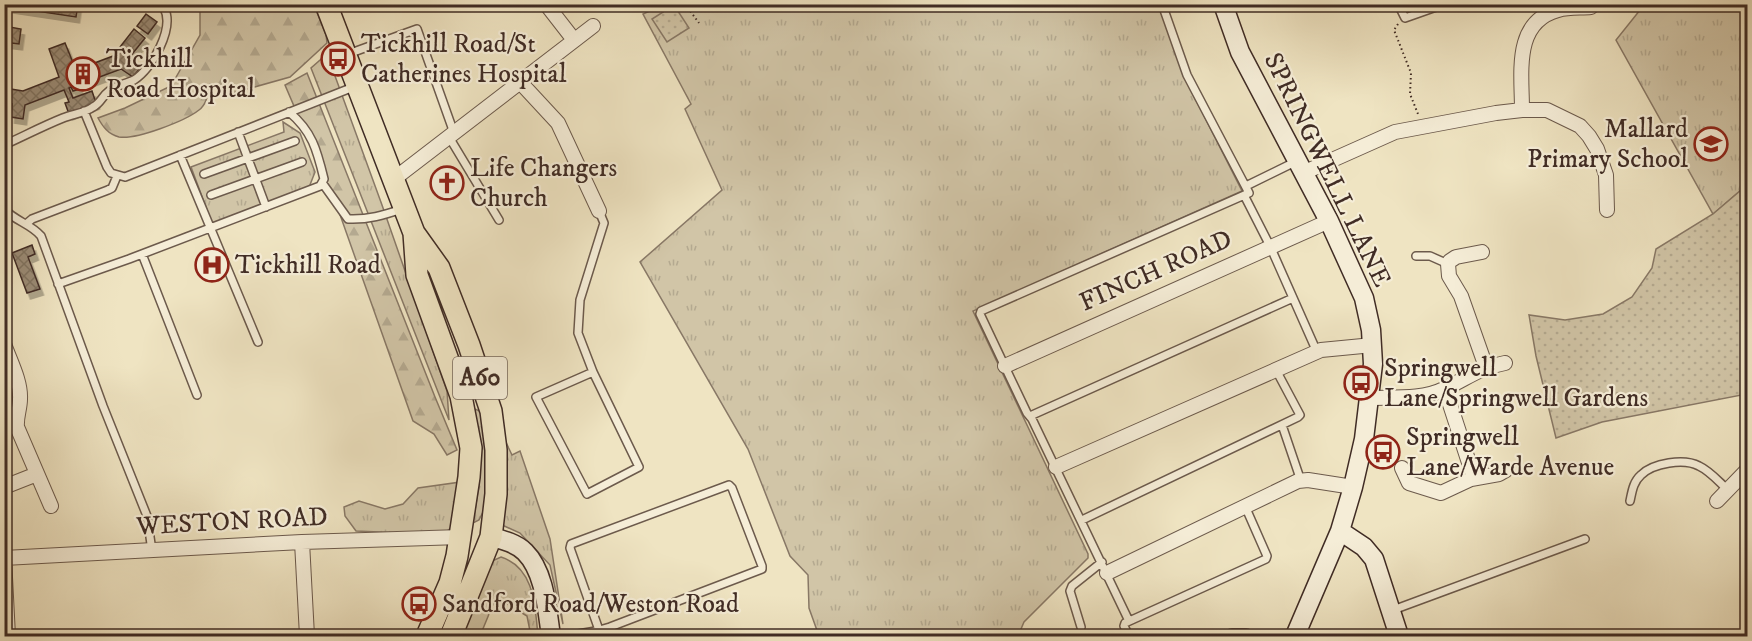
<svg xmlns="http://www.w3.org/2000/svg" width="1752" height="641" font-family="'IM FELL DW Pica',serif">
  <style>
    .grass { fill: url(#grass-tufts); stroke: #887866; stroke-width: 1.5 }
    .forest { fill: url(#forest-firs); stroke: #887866; stroke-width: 1.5 }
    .park { fill: url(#park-dots); stroke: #887866; stroke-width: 1.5 }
    .building { fill: url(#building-cross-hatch); stroke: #402c25; stroke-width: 1.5; filter: url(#shadow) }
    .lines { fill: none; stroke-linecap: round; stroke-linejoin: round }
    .lane-casing { stroke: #6c5a4c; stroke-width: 10 }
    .street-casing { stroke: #6c5a4c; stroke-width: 16 }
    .secondary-casing { stroke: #402c25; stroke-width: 21 }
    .primary-casing { stroke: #402c25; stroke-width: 24 }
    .path { stroke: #402c25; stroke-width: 2; stroke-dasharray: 1.5 3; stroke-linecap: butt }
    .lane { stroke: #f5edd7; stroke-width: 7 }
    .street { stroke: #f5edd7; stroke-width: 14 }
    .secondary { stroke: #f5edd7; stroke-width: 18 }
    .primary { stroke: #efe4c2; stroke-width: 21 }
    .labels { text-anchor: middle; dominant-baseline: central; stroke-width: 4.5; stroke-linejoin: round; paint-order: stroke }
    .shield { fill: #f5edd7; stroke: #76665a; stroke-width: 1.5 }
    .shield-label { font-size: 24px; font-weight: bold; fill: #402c25 }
    .poi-label { font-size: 26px; fill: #402c25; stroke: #f5edd7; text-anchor: start }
    .street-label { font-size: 26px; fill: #402c25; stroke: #f5edd7 }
  </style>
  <defs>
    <pattern id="grass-tufts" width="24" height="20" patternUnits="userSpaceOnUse" patternTransform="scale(1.5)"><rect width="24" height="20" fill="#d1c5a7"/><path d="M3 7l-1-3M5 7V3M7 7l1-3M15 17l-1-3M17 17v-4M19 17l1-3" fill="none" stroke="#b4a990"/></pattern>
    <pattern id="forest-firs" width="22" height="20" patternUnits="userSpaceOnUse" patternTransform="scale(1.5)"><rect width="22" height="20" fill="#d1c5a7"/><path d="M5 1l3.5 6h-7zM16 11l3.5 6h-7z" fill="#b4a990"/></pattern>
    <pattern id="park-dots" width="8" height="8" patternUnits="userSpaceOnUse" patternTransform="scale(1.5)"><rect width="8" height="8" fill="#d1c5a7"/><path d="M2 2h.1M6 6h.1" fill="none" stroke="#b4a990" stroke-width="1.8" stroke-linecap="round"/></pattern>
    <pattern id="building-cross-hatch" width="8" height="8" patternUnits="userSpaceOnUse" patternTransform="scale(1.5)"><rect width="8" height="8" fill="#9b8c77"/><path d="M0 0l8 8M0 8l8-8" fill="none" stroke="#807361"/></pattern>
    <filter id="shadow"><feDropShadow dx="3.5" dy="6" stdDeviation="0" flood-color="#0004"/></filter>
  </defs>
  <rect width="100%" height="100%" fill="#efe4c2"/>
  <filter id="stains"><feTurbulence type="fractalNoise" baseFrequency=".00333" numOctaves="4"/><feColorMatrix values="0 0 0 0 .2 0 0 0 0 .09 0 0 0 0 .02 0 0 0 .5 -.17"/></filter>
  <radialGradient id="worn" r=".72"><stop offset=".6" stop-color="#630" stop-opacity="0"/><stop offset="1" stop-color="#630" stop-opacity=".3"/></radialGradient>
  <!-- grass -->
  <path class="grass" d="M 663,5 L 1158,5 L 1193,94 L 1242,191 L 973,311 L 1088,554 L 1088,558 L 1024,622 L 1018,636 L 819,636 L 809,608 L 808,575 L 790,556 L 748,449 L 640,262 L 722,190 L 685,109 L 691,104 L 643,14 Z
    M 1644,5 L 1747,5 L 1747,185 L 1713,214 L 1616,40 Z
    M 327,54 L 382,205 L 447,391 L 449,420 L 311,68 Z
    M 283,122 L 300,133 L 315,172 L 308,190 L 213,226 L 191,167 L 284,132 Z
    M 472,408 L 485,413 L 487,504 L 479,520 L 473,523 L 479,485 L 478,445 Z
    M 501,432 L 512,455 L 520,451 L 550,539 L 563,624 L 550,565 L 520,533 L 502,525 Z
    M 461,482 L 456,524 L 447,531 L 402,533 L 356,531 L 345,516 L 344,507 L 359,501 L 385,509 L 403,504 L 418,488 Z
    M 501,557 C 535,568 535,607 538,636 L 531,636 L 527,616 L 496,597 L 480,636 L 461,636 L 492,561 Z"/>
  <!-- forest -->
  <path class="forest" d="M 200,5 L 314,5 L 326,35 L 327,43 L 290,77 L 233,93 L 223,87 L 210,84 C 208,93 207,104 199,110 C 185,121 136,140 119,137 C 108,134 103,127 98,118 L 125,108 L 171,86 L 200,35 Z
    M 307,73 L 435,397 L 457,450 L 447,455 L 434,434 L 413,421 L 338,209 L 285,85 Z"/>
  <!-- park -->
  <path class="park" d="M 674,5 L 689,28 L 667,42 L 652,19 Z
    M 1747,185 L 1747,394 L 1602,422 L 1556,438 L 1536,356 L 1529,315 L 1565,320 L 1603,314 L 1632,297 L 1652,268 L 1656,249 L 1713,214 Z"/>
  <!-- building -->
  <path class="building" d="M 10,4 L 78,4 L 76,17 L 9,7 Z
    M 146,14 L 157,22 L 148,34 L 137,26 Z
    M 4,26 L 21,29 L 19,44 L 4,42 Z
    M 134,29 L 145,38 L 129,58 L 141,67 L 133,77 L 121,69 L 78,85 L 80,89 L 73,91 L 71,87 L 69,88 L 73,98 L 92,91 L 96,103 L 69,114 L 65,103 L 69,102 L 64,90 L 25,105 L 23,119 L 11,117 L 12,104 L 4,103 L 4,88 L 23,91 L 59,77 L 49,49 L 65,43 L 76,70 L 113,56 Z
    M 32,245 L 35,254 L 28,257 L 40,289 L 27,293 L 12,253 Z"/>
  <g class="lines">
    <defs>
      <path id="lane" d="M 1398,4 L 1405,18 L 1439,6
        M 348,54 L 417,29 L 454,133
        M 84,111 L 107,167 L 111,173 L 125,177 L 356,86
        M 238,132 L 266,207
        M 449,137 L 499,220
        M 4,145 C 24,136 43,126 63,118 C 73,114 85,113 93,107 C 101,103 102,96 109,91 C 116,85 126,84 134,80 C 152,69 175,28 164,8 L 155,4
        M 180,155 L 258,342
        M 204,174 L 295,141
        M 323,184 L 348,219 C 368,220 384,215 402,209
        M 1246,186 L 1297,161
        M 211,195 L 302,162
        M 1244,195 L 1270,246 L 1317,352
        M 4,209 C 15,221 31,224 41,236 L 103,406 L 147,516 L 152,551
        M 26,224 L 32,219 L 108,190 L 112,188 L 117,176
        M 142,254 L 197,395
        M 1416,256 L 1430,256 L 1448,264
        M 58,284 L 129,259 L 320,186 L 324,179 C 317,150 312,131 289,112
        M 593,372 L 536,397 L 587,494 L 639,467 L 593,372 L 578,333 L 580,300 L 604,223 L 599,211
        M 1030,416 L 1293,298
        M 1282,425 L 1301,481
        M 1630,501 C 1632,492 1633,482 1641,475 C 1653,463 1684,458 1699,466 C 1710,471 1719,482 1728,490
        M 1082,520 L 1298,417 L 1300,415 L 1276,370
        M 1393,610 L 1585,539
        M 1129,621 L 1032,419 L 1027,413 L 980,314 L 981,311 L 1249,193 L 1187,75 L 1162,4
        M 1081,627 L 1070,591 L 1072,586 L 1102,562
        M 566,636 L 596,631 L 610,627 L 762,569 L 762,566 L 732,488 L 729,485 L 571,544 L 570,548 L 599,630
        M 1129,636 L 1124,626 L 1125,623 L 1266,559 L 1267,556 L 1245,506"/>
      <path id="street" d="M 546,4 L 574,40
        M 520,82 L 558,123 L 599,211
        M 1522,110 C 1522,73 1513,22 1558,10 C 1568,7 1581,8 1591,7
        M 1303,173 L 1395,132 L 1496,113 L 1522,110 L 1547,110 L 1580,126 L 1589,136 L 1597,149 L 1606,175 L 1607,210
        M 394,179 L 593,26
        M 1482,252 L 1456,257 L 1450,261 L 1448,264 L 1449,276 L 1461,296 L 1486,367
        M 4,344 C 10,361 21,381 20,399 C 20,409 16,417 17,427 L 51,506
        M 1005,366 L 1329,221
        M 1445,389 L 1474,478
        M 1369,398 C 1393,397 1422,400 1444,389 C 1468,378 1478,368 1505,363
        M 1056,467 L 1321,350 L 1373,345
        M 1402,468 L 1409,483 L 1441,493 L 1471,479 L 1499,474 L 1506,470
        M 4,487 L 37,474
        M 1717,501 L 1748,469
        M 302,542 L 307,636
        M 1107,573 L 1298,481 L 1308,480 L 1353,487
        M 8,636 L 4,558 L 302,542 L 461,537
        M 1232,636 L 1246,636
        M 1746,636 L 1748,635"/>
      <path id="secondary" d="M 1223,4 L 1240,52 L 1329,221 L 1364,298 L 1371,330 L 1373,364 L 1364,439 L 1353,487 L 1340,531 L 1295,636
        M 1340,531 L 1364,547 L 1374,559 L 1399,636
        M 491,537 C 503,540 516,543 525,552 C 545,572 547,610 551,636"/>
      <path id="primary" d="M 326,4 L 414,233 L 439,268 L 469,345 L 491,411 L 496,450 L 496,494 L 491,537 L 451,636
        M 414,233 L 417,275 L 461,396 L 471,448 L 469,477 L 457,556 L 450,583 L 427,636"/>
    </defs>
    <!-- lane casing -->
    <use href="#lane" class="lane-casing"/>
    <!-- street casing -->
    <use href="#street" class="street-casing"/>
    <!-- secondary casing -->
    <use href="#secondary" class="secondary-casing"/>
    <!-- primary casing -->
    <use href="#primary" class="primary-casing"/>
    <!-- path -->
    <path class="path" d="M 685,4 L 699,23
      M 1398,24 L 1394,30 L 1411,73 L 1410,94 L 1418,114"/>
    <!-- lane -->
    <use href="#lane" class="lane"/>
    <!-- street -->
    <use href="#street" class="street"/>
    <!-- secondary -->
    <use href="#secondary" class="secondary"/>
    <!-- primary -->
    <use href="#primary" class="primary"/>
  </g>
  <!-- icons -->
  <defs>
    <symbol id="bus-ring" viewBox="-11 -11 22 22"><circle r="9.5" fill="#f5edd7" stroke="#8f2418" stroke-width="1.5"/><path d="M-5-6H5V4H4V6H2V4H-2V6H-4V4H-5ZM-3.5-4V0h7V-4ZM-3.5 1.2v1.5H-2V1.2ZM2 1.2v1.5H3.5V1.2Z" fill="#8f2418"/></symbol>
    <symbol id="building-ring" viewBox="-11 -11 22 22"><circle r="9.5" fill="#f5edd7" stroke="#8f2418" stroke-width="1.5"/><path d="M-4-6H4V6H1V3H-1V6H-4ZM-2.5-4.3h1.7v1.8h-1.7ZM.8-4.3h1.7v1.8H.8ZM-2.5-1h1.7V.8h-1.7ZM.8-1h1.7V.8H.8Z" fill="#8f2418"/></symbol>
    <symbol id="school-ring" viewBox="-11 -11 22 22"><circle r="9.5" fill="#f5edd7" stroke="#8f2418" stroke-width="1.5"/><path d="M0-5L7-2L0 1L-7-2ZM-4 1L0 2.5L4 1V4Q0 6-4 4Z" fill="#8f2418"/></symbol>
    <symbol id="church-ring" viewBox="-11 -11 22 22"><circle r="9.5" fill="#f5edd7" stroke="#8f2418" stroke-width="1.5"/><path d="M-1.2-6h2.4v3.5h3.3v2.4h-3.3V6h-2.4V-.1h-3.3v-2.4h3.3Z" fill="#8f2418"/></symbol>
    <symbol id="hospital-ring" viewBox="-11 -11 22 22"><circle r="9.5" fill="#f5edd7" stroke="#8f2418" stroke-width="1.5"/><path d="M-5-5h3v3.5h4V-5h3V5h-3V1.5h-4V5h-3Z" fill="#8f2418"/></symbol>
  </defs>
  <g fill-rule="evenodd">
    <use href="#bus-ring" x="319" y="40" width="38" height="38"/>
    <use href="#building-ring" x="64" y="55" width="38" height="38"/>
    <use href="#school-ring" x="1692" y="125" width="38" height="38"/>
    <use href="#church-ring" x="428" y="164" width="38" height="38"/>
    <use href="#hospital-ring" x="193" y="246" width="38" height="38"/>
    <use href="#bus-ring" x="1342" y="364" width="38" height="38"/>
    <use href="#bus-ring" x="1364" y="433" width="38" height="38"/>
    <use href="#bus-ring" x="400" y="585" width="38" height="38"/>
  </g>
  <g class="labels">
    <!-- shield labels -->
    <rect class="shield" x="453" y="357" width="54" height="42" rx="4.5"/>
    <g class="shield-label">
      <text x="480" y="378">A60</text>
    </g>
    <!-- poi labels -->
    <g class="poi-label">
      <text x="361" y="44">Tickhill Road/St<tspan x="361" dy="30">Catherines Hospital</tspan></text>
      <text x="106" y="59">Tickhill<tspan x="106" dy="30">Road Hospital</tspan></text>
      <text x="1688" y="129" text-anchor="end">Mallard<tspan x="1688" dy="30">Primary School</tspan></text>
      <text x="470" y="168">Life Changers<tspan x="470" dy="30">Church</tspan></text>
      <text x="235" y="265">Tickhill Road</text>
      <text x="1384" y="368">Springwell<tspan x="1384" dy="30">Lane/Springwell Gardens</tspan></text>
      <text x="1406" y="437">Springwell<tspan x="1406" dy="30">Lane/Warde Avenue</tspan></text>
      <text x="442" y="604">Sandford Road/Weston Road</text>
    </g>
    <!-- street labels -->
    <g class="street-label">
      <text transform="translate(1327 170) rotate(64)">SPRINGWELL LANE</text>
      <text transform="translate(1156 271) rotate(-24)">FINCH ROAD</text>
      <text transform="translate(232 522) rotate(-3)">WESTON ROAD</text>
    </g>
  </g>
  <!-- margin -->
  <rect width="1752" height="641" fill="none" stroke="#efe4c2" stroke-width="24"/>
  <rect x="6" y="6" width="1740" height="629" fill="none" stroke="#402c25" stroke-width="3"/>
  <rect x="12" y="12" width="1728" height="617" fill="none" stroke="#402c25" stroke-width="1.5"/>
  <rect width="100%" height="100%" filter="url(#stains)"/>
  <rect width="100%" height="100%" fill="url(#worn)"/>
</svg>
